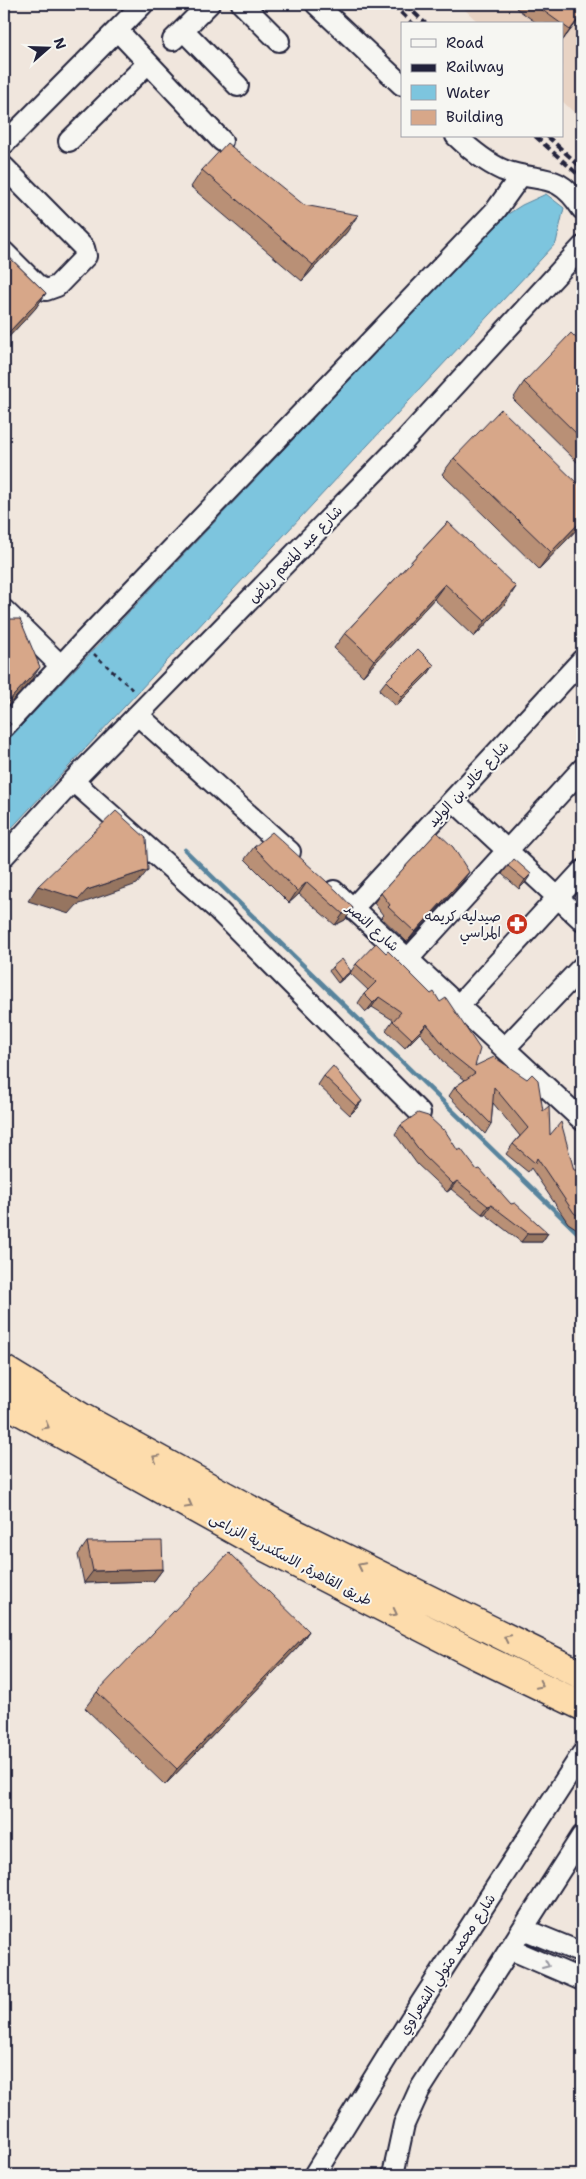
<svg xmlns="http://www.w3.org/2000/svg" width="586" height="2179" viewBox="0 0 586 2179" font-family="'Shantell Sans','Playpen Sans Arabic',sans-serif">
<style>
.built{fill:#e8d3c4}
.water{fill:#7dc5de;stroke:#59849d}
.lines{fill:none;stroke-linecap:round;stroke-linejoin:round}
.stream{stroke:#59849d;stroke-width:4.5}
.minor-casing{stroke:#22223b;stroke-width:24}
.highway-casing{stroke:#22223b;stroke-width:31}
.path{stroke:#22223b;stroke-width:2.5;stroke-dasharray:4 4;stroke-linecap:butt}
.minor{stroke:#f6f6f2;stroke-width:20}
.highway{stroke:#fddcac;stroke-width:28}
.rail{stroke:#22223b;stroke-width:4;stroke-dasharray:8 4;stroke-linecap:butt}
.wall{fill:#b99076;stroke:#22223b}
.shaded-wall{fill:#967560;stroke:#22223b}
.building{fill:#d7a789;stroke:#22223b}
.oneway{stroke:#907f74}
.oneway2{stroke:#9797a0}
.labels{text-anchor:middle;dominant-baseline:central;stroke-width:4;stroke-linejoin:round;paint-order:stroke}
.street-label{font-size:14px;fill:#22223b;stroke:#f6f6f2}
.poi-label{font-size:14px;fill:#22223b;stroke:#f6f6f2;text-anchor:end}
</style>
<rect width="100%" height="100%" fill="#f0e6dd"/>
<filter id="ink" filterUnits="userSpaceOnUse"><feTurbulence type="fractalNoise" baseFrequency=".02" numOctaves="2"/><feDisplacementMap in="SourceGraphic" scale="10" xChannelSelector="R" yChannelSelector="G"/><feConvolveMatrix kernelMatrix="1 2 1 2 8 2 1 2 1" color-interpolation-filters="sRGB"/></filter>
<g filter="url(#ink)">
<!-- built -->
<path class="built" d="M459 4H582V120L562 101V24H480Z"/>
<!-- water -->
<path class="water" d="M546 194 564 208 556 243 4 836V744L505 216 522 205Z"/>
<g class="lines">
<!-- stream -->
<path class="stream" d="M185 850 582 1237"/>
<!-- minor casing -->
<g class="minor-casing">
<path id="minor" d="M242 4 279 41
M316 4 402 85
M117 30 222 141
M183 30 238 86
M173 40 209 4
M456 136C471 150 485 162 503 170 539 184 557 169 582 209
M69 141 148 63
M4 144 143 4
M4 167 84 248 86 256 57 286 46 290 38 286 4 252
M4 610 60 665
M139 716 290 852
M4 727 82 643 496 210 521 175
M73 781 218 910 420 1113
M453 800 582 920
M4 856 73 781 394 452 582 247
M334 891 582 1120
M353 908 582 660
M408 959 582 769
M459 1005 582 871
M505 1048 582 967
M523 1929 582 1953
M510 1949 582 1980
M314 2175 410 2020 582 1754
M393 2175 404 2124 419 2091 582 1836"/>
</g>
<!-- highway casing -->
<g class="highway-casing">
<path id="highway" d="M4 1370 81 1417 282 1527 582 1675
M4 1402 263 1546 476 1655 582 1706"/>
</g>
<!-- path -->
<path class="path" d="M94 654 135 692"/>
<!-- minor -->
<use href="#minor" class="minor"/>
<!-- highway -->
<use href="#highway" class="highway"/>
<!-- rail -->
<path class="rail" d="M392 4 413 24
M405 4 426 24
M535 136 582 178
M547 136 582 168"/>
</g>
<!-- wall -->
<path class="wall" d="M518 4H582V18L581 17 562 41V24H538L516 8Z
M202 170 304 205 347 232 302 281 191 187Z
M4 252 46 293 35 309 4 342Z
M582 344V467L513 399 524 382Z
M454 458 582 524 539 569 442 474Z
M448 522 506 603 474 637 434 599 363 676 334 648 345 633Z
M434 665 428 674 396 706 379 690 386 681Z
M254 847 353 908 345 920 335 925 299 894 289 903 245 859Z
M508 866 531 874 525 883 519 889 502 874Z
M469 872 462 882 407 942 381 917 383 915 374 903 381 893Z
M356 964 475 1066 543 1111 550 1135 574 1170 582 1181V1232L568 1223 531 1168 528 1172 506 1154 513 1144 520 1136 493 1103 491 1124 485 1134 449 1096 455 1087 465 1080 445 1064 420 1033 405 1048 386 1030 393 1020 372 1007 366 1012 358 1003 364 994 368 990 350 973Z
M332 967 351 971 348 975 338 983 329 971Z
M324 1076 362 1101 356 1109 350 1115 318 1085Z
M401 1125 458 1151 511 1204 548 1233 542 1242H521L485 1214H482L451 1189 447 1192 417 1164 395 1134Z
M87 1542 163 1569 154 1581 84 1583 78 1555Z
M309 1631 298 1647 165 1785 85 1708 97 1692Z"/>
<!-- shaded-wall -->
<path class="shaded-wall" d="M582 14V15L562 41 570 30Z
M358 215 347 232 302 281 313 265Z
M46 293 35 309 4 342V339L9 332Z
M582 520V524L539 569 551 552Z
M445 584 434 599 363 676 374 660Z
M516 587 506 603 474 637 485 621Z
M434 665 428 674 396 706 402 697Z
M40 667 30 682 4 710 5 705Z
M148 870 137 884 77 905 69 914 28 901 38 886 87 890Z
M469 872 462 882 407 942 415 932Z
M531 874 525 883 519 889 525 880Z
M307 882 299 894 289 903 297 891Z
M353 908 345 920 335 925 343 914Z
M351 971 348 975 338 983 341 979Z
M379 997 372 1007 366 1012 373 1003Z
M427 1024 420 1033 405 1048 412 1039Z
M362 1101 356 1109 350 1115 356 1106Z
M457 1181 451 1189 447 1192 453 1184Z
M491 1205 485 1214H482L488 1206Z
M528 1233H548L542 1242H521Z
M163 1569 154 1581 84 1583 93 1571Z
M309 1631 298 1647 165 1785 177 1769Z"/>
<!-- building -->
<path class="building" d="M534 4H582V14L570 30Z
M227 143 304 205 358 215 313 265 202 170Z
M4 252 46 293 9 332 4 327Z
M571 333 582 344V439L524 382Z
M501 409 582 488V520L551 552 454 458Z
M448 522 516 587 485 621 445 584 374 660 345 633Z
M4 619H20L40 667 5 705 4 712Z
M418 649 434 665 402 697 386 681Z
M4 717 11 724 4 732Z
M116 811 146 838 148 870 87 890 79 899 38 886Z
M272 832 337 891 353 908 343 914 307 882 297 891 254 847Z
M437 832 453 847 469 872 415 932 388 907 390 905 381 893Z
M514 859 531 874 525 880 508 866Z
M376 943 386 953 388 951 431 994 434 992 440 1002 446 998 480 1049 475 1066 494 1057 527 1079 532 1074 538 1080 543 1111 549 1106 550 1135 561 1122 574 1170H579L582 1181V1218L574 1213 537 1158 535 1163 513 1144 528 1128 494 1087 491 1124 455 1087 475 1073 451 1054 427 1024 412 1039 393 1021 401 1012 379 997 373 1003 364 994 376 982 356 964Z
M342 959 351 971 341 979 332 967Z
M333 1066 362 1101 356 1106 324 1076Z
M418 1113 428 1116 443 1130 444 1129 458 1151 461 1149 477 1170 480 1169 511 1204 515 1203 548 1233H528L491 1205 488 1206 457 1181 453 1184 423 1155 401 1125Z
M162 1541 163 1569 93 1571 87 1542Z
M229 1553 309 1631 177 1769 97 1692Z"/>
<!-- one-way arrows -->
<defs><path id="oneway-chevron" d="M-2-3.5L2.5 0L-2 3.5" fill="none" stroke-width="1.6" stroke-linecap="round" stroke-linejoin="round" transform="scale(1.25)"/></defs>
<g class="oneway">
<use href="#oneway-chevron" transform="translate(46 1426) rotate(29)"/>
<use href="#oneway-chevron" transform="translate(156 1458) rotate(-151)"/>
<use href="#oneway-chevron" transform="translate(189 1505) rotate(29)"/>
<use href="#oneway-chevron" transform="translate(361 1566) rotate(-154)"/>
<use href="#oneway-chevron" transform="translate(394 1613) rotate(27)"/>
<use href="#oneway-chevron" transform="translate(507 1638) rotate(-154)"/>
<use href="#oneway-chevron" transform="translate(540 1685) rotate(26)"/>
</g>
<use class="oneway2" href="#oneway-chevron" transform="translate(546 1965) rotate(23)"/>
</g>
<!-- icons -->
<defs>
<g id="pharmacy-disc" transform="scale(1.125)"><circle r="9.5" fill="#c8321e" stroke="#f6f6f2"/><path d="M-2-6h4v4h4v4h-4v4h-4v-4h-4v-4h4Z" fill="#fff"/></g>
</defs>
<g fill-rule="evenodd">
<use href="#pharmacy-disc" x="517" y="924"/>
</g>
<g class="labels">
<!-- street labels -->
<g class="street-label">
<text transform="translate(295 554) rotate(-46)">شارع عبد المنعم رياض</text>
<text transform="translate(468 784) rotate(-47)">شارع خالد بن الوليد</text>
<text transform="translate(373 927) rotate(42)">شارع النصر</text>
<text transform="translate(291 1559) rotate(28)">طريق القاهرة, الاسكندرية الزراعى</text>
<text transform="translate(447 1964) rotate(-57)">شارع محمد متولي الشعراوي</text>
</g>
<!-- poi labels -->
<g class="poi-label">
<text x="501" y="916">صيدليه كريمه<tspan x="501" dy="16">المراسي</tspan></text>
</g>
</g>
<!-- margin -->
<rect width="586" height="2179" fill="none" stroke="#f6f6f2" stroke-width="20"/>
<rect x="10" y="10" width="566" height="2159" fill="none" stroke="#22223b" stroke-width="2" filter="url(#ink)"/>
<!-- legend -->
<rect x="401" y="22" width="162" height="115" fill="#f6f6f2" stroke="#a1a1a9"/>
<rect x="411" y="39" width="25" height="8" fill="#f6f6f2" stroke="#a1a1a9"/>
<text x="446" y="48" font-size="15" fill="#22223b">Road</text>
<rect x="411" y="64" width="25" height="8" fill="#22223b" stroke="#a1a1a9"/>
<text x="446" y="72" font-size="15" fill="#22223b">Railway</text>
<rect x="411" y="85" width="25" height="15" fill="#7dc5de" stroke="#a1a1a9"/>
<text x="446" y="98" font-size="15" fill="#22223b">Water</text>
<rect x="411" y="110" width="25" height="15" fill="#d7a789" stroke="#a1a1a9"/>
<text x="446" y="122" font-size="15" fill="#22223b">Building</text>
<!-- north arrow -->
<g transform="translate(48 48) rotate(70)" stroke="#f6f6f2" stroke-width="4" paint-order="stroke">
<path d="M0-4L9 19L0 12L-9 19Z" fill="#22223b"/>
<text y="-8" font-size="14" font-weight="bold" text-anchor="middle" fill="#22223b">N</text>
</g>
</svg>
